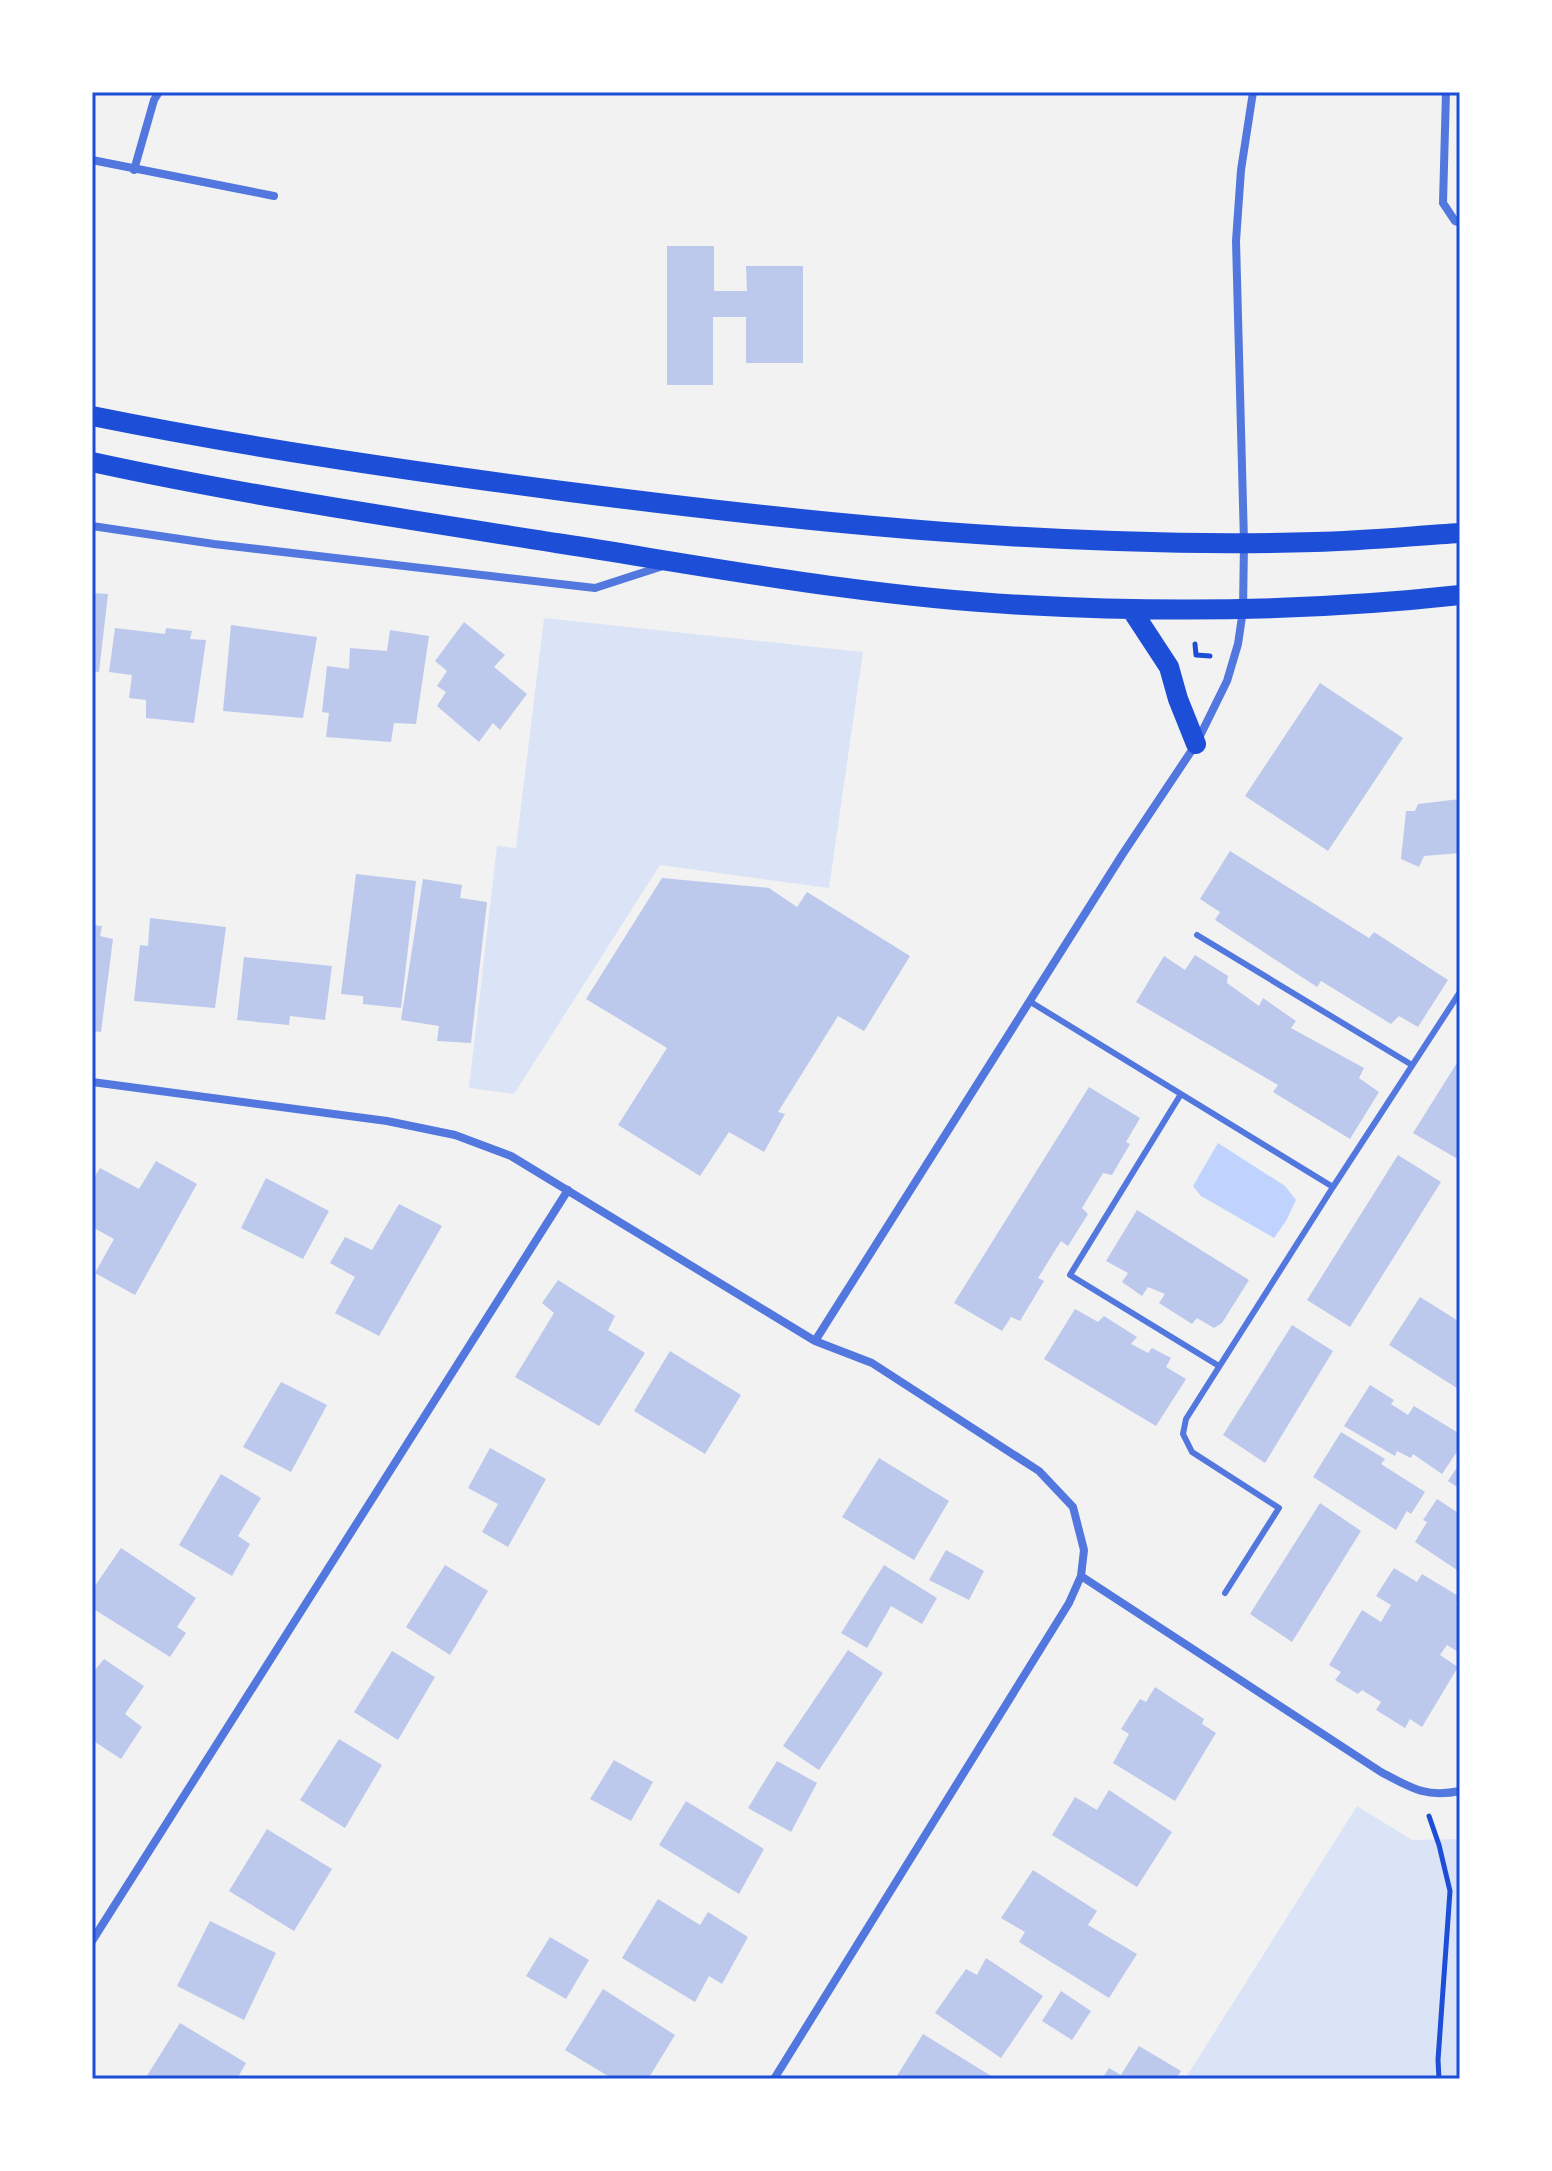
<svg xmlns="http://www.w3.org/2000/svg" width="1552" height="2171" viewBox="0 0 1552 2171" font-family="'Sofia Sans Condensed',sans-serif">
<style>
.green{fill:#dbe4f7}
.water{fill:#bfd3fe}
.building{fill:#bdc9ec}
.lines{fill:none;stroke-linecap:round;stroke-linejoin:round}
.path{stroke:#1d4ed8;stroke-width:5}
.service{stroke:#5277de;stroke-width:6}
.minor{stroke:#5277de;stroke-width:8}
.primary{stroke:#1d4ed8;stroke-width:20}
.neatline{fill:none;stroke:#1d4ed8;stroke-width:3}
</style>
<rect width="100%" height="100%" fill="#f2f2f2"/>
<!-- green -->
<path class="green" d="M544 618 863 652 829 888 660 865 514 1094 469 1088 497 846 516 848Z
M1357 1806 1412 1840 1460 1839V2079H1185Z"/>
<!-- water -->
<path class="water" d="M1218 1143 1285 1186 1296 1200 1286 1221 1274 1238 1201 1196 1193 1186Z"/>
<!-- building -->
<path class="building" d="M667 246H714V291H747L746 266H803V363H746V317H713V385H667Z
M92 593 108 594 99 672 92 671Z
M464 622 505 655 494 667 527 694 500 730 493 723 479 742 437 706 446 692 437 686 447 671 435 661Z
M231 625 317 637 303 718 223 711Z
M115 628 165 634 166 628 192 631 190 639 206 640 194 723 146 718V700L129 698 132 675 109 672Z
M390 630 429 636 416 724 394 723 391 742 326 737 329 713 322 712 327 666 349 669 350 648 387 651Z
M1320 683 1403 738 1328 851 1245 796Z
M1460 799V853L1424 856 1419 867 1401 859 1406 811H1415L1418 804Z
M1230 851 1369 938 1374 932 1448 980 1418 1027 1399 1016 1391 1024 1321 981 1317 987 1215 920 1220 912 1200 899Z
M356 874 416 881 401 1008 363 1004V996L341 994Z
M662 878 769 888 797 907 807 892 910 956 864 1031 838 1016 778 1112 785 1114 764 1152 729 1132 700 1176 618 1125 667 1048 586 999Z
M423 879 462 885 460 898 487 902 471 1043 437 1041 439 1026 401 1020Z
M150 918 226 927 215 1008 134 1001 140 945 148 946Z
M92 925 102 926 100 936 113 939 101 1032 92 1031Z
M1195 955 1228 976 1227 983 1259 1006 1263 998 1296 1021 1291 1028 1364 1068 1359 1078 1379 1092 1350 1139 1273 1092 1278 1085 1136 1002 1164 956 1185 970Z
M244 957 332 966 325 1020 290 1016 289 1025 237 1020Z
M1460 1058V1152L1456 1158 1413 1133Z
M1089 1087 1140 1118 1126 1142 1130 1144 1112 1175 1103 1173 1082 1208 1088 1214 1068 1246 1061 1241 1038 1278 1044 1281 1020 1321 1011 1317 1002 1331 954 1303Z
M1398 1155 1441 1182 1350 1327 1307 1300Z
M156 1161 197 1184 135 1295 95 1273 114 1239 92 1227V1181L100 1168 139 1189Z
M266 1178 329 1211 303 1259 241 1228Z
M399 1204 442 1226 379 1336 335 1313 355 1277 330 1263 345 1237 372 1250Z
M1137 1210 1249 1280 1222 1323 1214 1328 1197 1318 1192 1324 1159 1303 1165 1294 1148 1287 1142 1296 1122 1282 1128 1273 1106 1261Z
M558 1280 615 1316 608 1330 645 1353 599 1426 515 1377 554 1313 542 1303Z
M1420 1297 1460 1322V1390L1389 1345Z
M1075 1309 1098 1322 1104 1316 1137 1337 1131 1344 1148 1353 1152 1348 1171 1358 1166 1367 1186 1379 1156 1426 1044 1359Z
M1292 1325 1333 1351 1265 1463 1223 1435Z
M670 1351 741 1395 705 1454 634 1411Z
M281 1382 327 1405 291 1472 243 1447Z
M1370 1385 1394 1400 1391 1404 1408 1415 1414 1406 1460 1434V1447L1442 1474 1413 1454 1411 1458 1397 1451 1395 1456 1344 1426Z
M1341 1432 1385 1459 1381 1464 1425 1492 1411 1514 1407 1511 1396 1530 1313 1477Z
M490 1448 546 1479 508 1547 482 1532 498 1504 468 1488Z
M879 1458 949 1501 914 1560 842 1517Z
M1460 1463V1489L1448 1481Z
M221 1474 261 1498 238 1536 250 1544 232 1576 179 1545Z
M1437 1499 1460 1514V1572L1415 1542 1427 1522 1423 1520Z
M1320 1503 1361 1531 1292 1642 1250 1614Z
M121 1548 196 1598 177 1627 186 1633 170 1657 92 1608V1590Z
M946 1550 984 1571 969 1600 929 1580Z
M445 1565 488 1591 450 1655 406 1627Z
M884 1565 937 1598 922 1624 891 1606 867 1648 841 1633Z
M1394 1568 1417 1582 1422 1574 1460 1597 1456 1605 1460 1607V1653L1447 1645 1440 1655 1458 1667 1422 1727 1410 1719 1405 1728 1376 1710 1381 1702 1362 1690 1358 1694 1335 1680 1341 1672 1329 1665 1362 1610 1381 1622 1391 1605 1376 1596Z
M848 1650 883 1673 819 1770 783 1746Z
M392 1651 435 1677 398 1740 354 1712Z
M104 1659 144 1686 125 1714 142 1727 121 1759 92 1740V1669L95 1670Z
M1155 1687 1204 1719 1202 1724 1216 1733 1175 1801 1113 1763 1129 1734 1121 1729 1140 1699 1146 1702Z
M339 1739 382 1765 345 1828 300 1800Z
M614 1760 653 1782 631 1821 590 1799Z
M777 1761 817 1783 791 1832 748 1808Z
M1109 1790 1172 1832 1137 1887 1052 1835 1075 1797 1097 1810Z
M686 1801 764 1849 739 1894 659 1845Z
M267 1829 332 1869 294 1931 229 1891Z
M1033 1870 1097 1911 1088 1925 1137 1954 1109 1998 1019 1942 1025 1932 1001 1918Z
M658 1899 700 1925 708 1912 748 1937 722 1984 709 1976 695 2002 622 1958Z
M210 1921 276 1953 244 2020 177 1986Z
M550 1937 589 1960 566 1999 526 1976Z
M986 1958 1043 1996 1001 2058 935 2013 966 1969 977 1975Z
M603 1989 675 2035 648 2079H613L565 2050Z
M1061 1991 1091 2011 1072 2040 1042 2021Z
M180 2023 246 2063 237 2079H145Z
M923 2034 996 2079H895Z
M1139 2046 1181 2071 1176 2079H1102L1109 2068 1121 2075Z"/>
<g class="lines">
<!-- path -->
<path class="path" d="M1195 644 1196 655 1210 656
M1429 1816 1439 1845 1450 1891 1438 2060 1439 2079"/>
<!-- service -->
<path class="service" d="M1197 935 1412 1065
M1029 1001 1333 1187 1460 992
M1181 1094 1070 1275 1219 1366
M1225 1593 1279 1508 1192 1452 1183 1434 1186 1419 1333 1187"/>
<!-- minor -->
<path class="minor" d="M1446 92 1443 203 1455 221 1460 223
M92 160 274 196
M134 170 154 100 159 92
M92 526 214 544 595 588 663 566
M92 1082 387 1121 455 1135 511 1156 815 1341 872 1363 1039 1471 1073 1507 1084 1550 1081 1576 1069 1603 774 2079
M815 1341 1122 855 1196 744 1227 681 1238 644 1243 610 1244 542 1236 241 1241 170 1253 92
M1081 1576 1381 1772C1411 1788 1426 1798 1460 1791
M92 1941 568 1190"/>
<!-- primary -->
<path class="primary" d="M92 416C250 448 410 471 570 492 817 524 1066 549 1315 542 1363 541 1412 536 1460 533
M92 462C248 496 406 519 563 544 716 568 869 597 1024 605 1170 613 1315 611 1460 595
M1131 609 1169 667 1178 699 1196 744"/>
</g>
<!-- border -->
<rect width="1552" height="2171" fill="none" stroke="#ffffff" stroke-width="188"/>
<rect x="94" y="94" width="1364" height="1983" class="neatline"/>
</svg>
